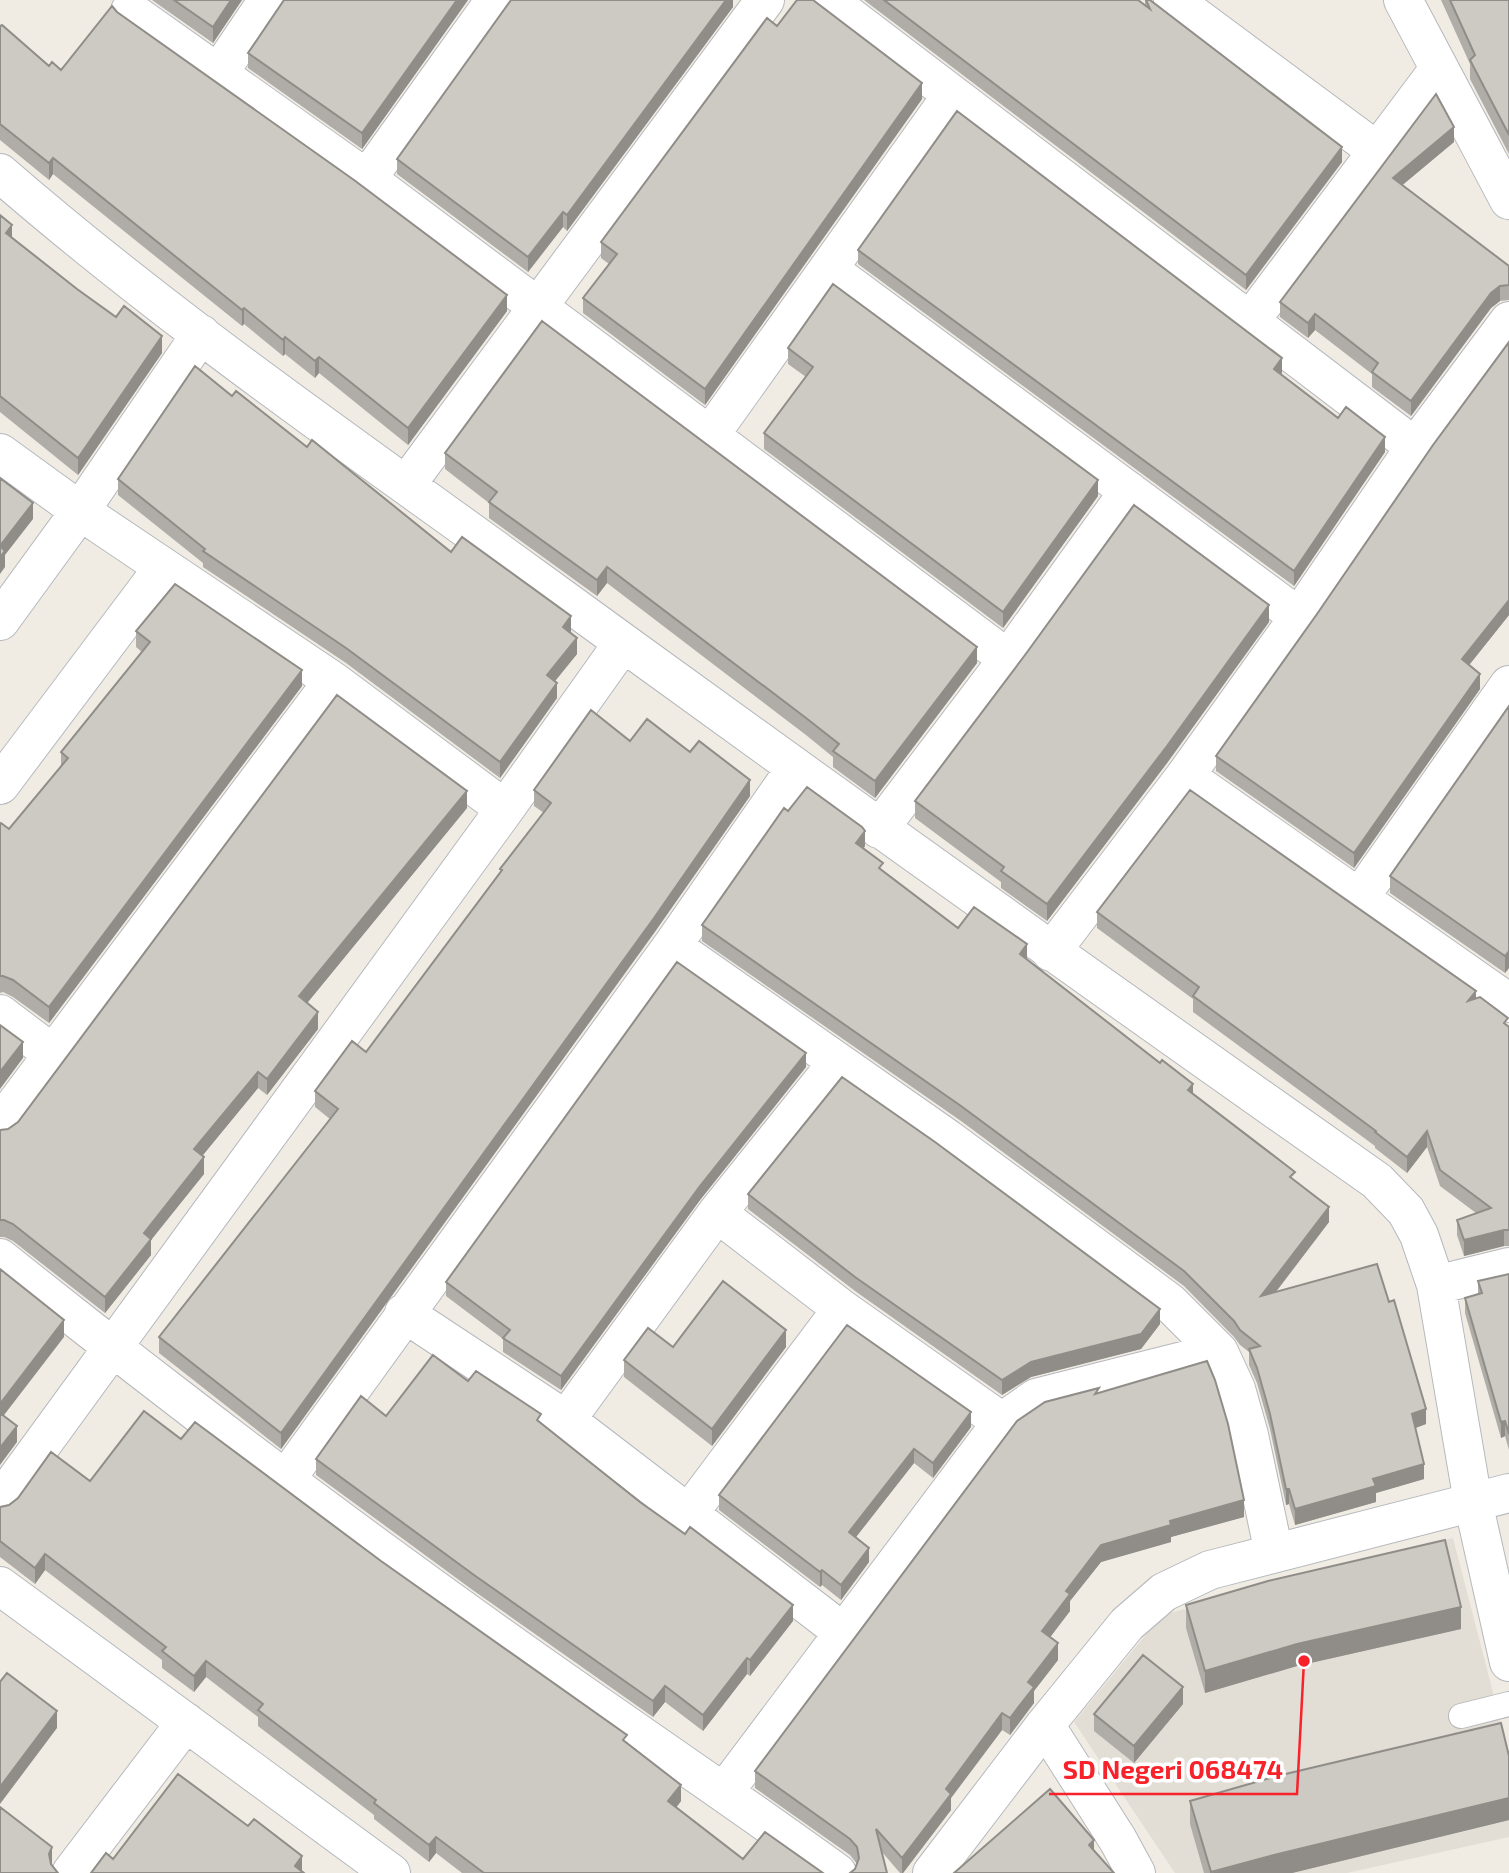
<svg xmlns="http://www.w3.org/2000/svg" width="1509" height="1873" viewBox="0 0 1509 1873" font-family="'Exo 2',sans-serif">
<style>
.education{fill:#e2ddd5}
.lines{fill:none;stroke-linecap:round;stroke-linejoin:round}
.service-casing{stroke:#b5b8bc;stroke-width:26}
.minor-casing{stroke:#b5b8bc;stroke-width:40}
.tertiary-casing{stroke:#b5b8bc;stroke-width:40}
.service{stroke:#fff;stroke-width:24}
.minor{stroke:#fff;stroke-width:38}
.tertiary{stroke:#fff;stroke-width:38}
.wall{fill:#b0ada8}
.shaded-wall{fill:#908d88}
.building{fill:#cdc9c3;stroke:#908d88;stroke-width:2}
.leader{fill:none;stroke:#f7222a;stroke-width:2.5}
.callout-dot{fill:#f7222a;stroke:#fff;stroke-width:2.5}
.callout-label{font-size:26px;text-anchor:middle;font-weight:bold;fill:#f7222a;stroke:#fff;stroke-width:7;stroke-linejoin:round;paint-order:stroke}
</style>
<rect width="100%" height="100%" fill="#f0ece4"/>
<!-- education -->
<path class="education" d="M1453 1538 1509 1754V1837L1347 1873H1175L1074 1722 1162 1615Z"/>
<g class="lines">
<!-- service casing -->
<g class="service-casing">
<path id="service" d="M1461 1716 1509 1704"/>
</g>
<!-- minor casing -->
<g class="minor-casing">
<path id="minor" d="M828 0 1415 447
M1173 0 1377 151
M1403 0 1509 200
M130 11 367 179 1008 659
M218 74 268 0
M0 173C168 319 353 446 533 577 813 781 1094 982 1377 1181L1406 1211 1419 1235 1436 1285 1473 1502 1509 1662
M367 179 495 0
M828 269 1299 617
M1250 321 1439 69
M710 435 952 95
M0 453 80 511 333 681 505 809
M406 485 765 0
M0 621 80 511 201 334
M1185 776 1509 1003
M0 785 163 568
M879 829 1008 659 1129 491
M1360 897 1509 685
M672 946 948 1139 1169 1302 1219 1352 1236 1389 1249 1435 1274 1553
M1051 952 1185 776 1299 617 1415 447 1509 321
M0 1014 53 1054
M0 1125 333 681
M717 1213 842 1309 1002 1422
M0 1258C172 1396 348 1529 529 1657 631 1729 735 1799 837 1873
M1436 1285 1509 1267
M404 1313 566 1420 844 1633
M566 1420 717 1213 838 1062
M286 1479 672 946 795 769
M0 1502 505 809 623 643
M689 1513 842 1309
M0 1586 391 1873
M1045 1725 1118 1840 1136 1873
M724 1792 1002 1422 1036 1398 1219 1352
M71 1873 186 1722"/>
</g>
<!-- tertiary casing -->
<g class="tertiary-casing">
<path id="tertiary" d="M932 1873 1045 1725 1127 1624 1164 1592 1210 1570 1509 1493"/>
</g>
<!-- service -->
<use href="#service" class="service"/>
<!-- minor -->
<use href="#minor" class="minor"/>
<!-- tertiary -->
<use href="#tertiary" class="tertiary"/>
</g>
<!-- wall -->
<path class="wall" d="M152 0H242L213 43Z
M468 0 362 149 248 68V53Z
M733 0V7L567 231 563 227 528 272 397 174V159Z
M864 0H1138L1145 5V0H1150L1342 162 1246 290Z
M1441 0H1509V154L1470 79V64Z
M117 12 507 311 408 445 319 373 315 378 285 354 283 356 244 324 242 326 53 174 49 180 0 140V26L49 66 61 70Z
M777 26 922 99 705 405 583 313V298L609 264 601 258V242Z
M1436 94 1454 142 1402 185 1509 266V300L1500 301 1491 308 1411 416 1372 387V374L1315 330 1308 338 1280 317V302Z
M0 215 12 238 77 289 162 353 78 475 0 412Z
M858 250 1282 373 1281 374 1385 452 1294 586 858 264Z
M1509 342V615L1469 665 1480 689 1354 868 1216 771V756Z
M788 348 1098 496 1003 628 764 449V433L806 377 788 364Z
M232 396 307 447 451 552 571 632H570L577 654 555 681 557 698 500 778 346 663 203 567V563L118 495V479Z
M445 453 977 663 875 798 833 767V757L806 735 607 583 597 596 489 518V503L445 469Z
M1269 622 1167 763 1047 921 1001 888V882L915 818V801Z
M136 631 302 686 49 1023 13 997 3 992 0 993V824L9 829 61 766V752L142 652 136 647Z
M1509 706V968L1505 973 1390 893V876Z
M630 741 750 796 654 933 281 1449 159 1353V1337L330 1119 315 1107V1091L366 1052 500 873V869L544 813 534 806V790Z
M467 808 307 1003 318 1029 267 1095 258 1088 202 1156 204 1174 151 1240V1255L105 1313 13 1241 4 1237H0V1130L8 1129Z
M788 811 865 846 864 848 883 871 958 928 1027 959 1193 1094 1295 1181 1329 1222 1276 1292 1426 1424 1416 1428 1424 1479 1376 1493V1502L1295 1525 1289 1504 1286 1505 1270 1429 1257 1383 1249 1365V1352L1240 1345 1234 1337 1184 1286 961 1121 702 941V925Z
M1097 912 1476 999 1509 1027V1246H1504L1464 1256 1457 1235V1220L1476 1213 1440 1186 1427 1147 1407 1173 1375 1148V1146L1193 1012V999L1097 928Z
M806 1067 700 1200 561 1390 503 1352V1339L446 1296V1282Z
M748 1194 1160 1324 1141 1349 1031 1377 1002 1395 855 1291 748 1209Z
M1509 1274V1450L1505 1436 1501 1438 1465 1313V1298L1478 1294V1281Z
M673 1347H786L712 1446 624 1377V1360Z
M468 1381 541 1423 793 1621 750 1676 747 1674 703 1731 665 1702 653 1717 474 1591 316 1475V1459L386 1416Z
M1099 1393 1244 1517 1171 1537V1542L1101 1562 1070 1601V1611L1050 1637 1058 1660 1034 1691V1703L1010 1735 1002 1730 951 1798V1810L903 1873H900L882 1852 855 1869 857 1864 850 1855 755 1788V1771Z
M971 1427 933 1478 914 1463 856 1537 869 1562 841 1600 822 1585 820 1587 719 1510V1495Z
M181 1439 381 1561 627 1743 681 1801 676 1808 743 1859 823 1873H462L436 1853 429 1862 374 1819V1815L258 1726V1717L206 1677 194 1692 162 1668V1660L45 1570 35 1584 0 1557V1507L9 1505 90 1481Z
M1186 1605 1461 1629 1297 1666 1205 1693 1186 1628Z
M1183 1704 1134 1763 1094 1731V1714Z
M1190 1801 1509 1820 1292 1873H1204L1190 1824Z"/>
<!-- shaded-wall -->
<path class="shaded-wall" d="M231 0H242L213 43V27Z
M457 0H468L362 149V133Z
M726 0H733V7L567 231V215Z
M922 83V99L705 405V389Z
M1454 127V142L1393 193V178Z
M1342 147V162L1246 290V275Z
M53 158V174L49 180V163Z
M563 212V227L528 272V257Z
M12 225V241L6 233Z
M1500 286V301L1491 308 1411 416V401L1491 293Z
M507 295V311L408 445V428Z
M244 308V324L242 326V310Z
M1315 314V330L1308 338V323Z
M162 336V353L78 475V458Z
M285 337V354L283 356V340Z
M319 357V373L315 378V361Z
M1282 358V373L1274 384V369Z
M1385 437V452L1294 586V571Z
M1098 480V496L1003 628V612Z
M33 503V519L5 555V567L0 574V546Z
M607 567V583L597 596V580Z
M1509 600V615L1462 674V659Z
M1269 605V622L1167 763 1047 921V904Z
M571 616V632L563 642V627Z
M577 638V654L547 691V675Z
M977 647V663L875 798V781Z
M302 670V686L49 1023V1007Z
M1480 674V689L1354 868V853Z
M557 683V698L500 778V762Z
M750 780V796L654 933 281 1449V1433Z
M467 791V808L299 1013V996Z
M865 831V846L856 858V843Z
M1027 944V960L1020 954Z
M1509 951V968L1505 973V956Z
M1476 991V1007L1468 1001Z
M318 1012V1029L267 1095V1079Z
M23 1042V1058L0 1089V1072Z
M806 1053V1067L700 1200 561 1390V1376L700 1186Z
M258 1072V1088L194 1166V1149Z
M1193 1084V1099L1188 1090Z
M1427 1131V1147L1407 1173V1157Z
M204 1157V1174L151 1240V1255L105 1313V1297L144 1233Z
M1329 1207V1222L1261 1311V1296Z
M1504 1230V1246L1464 1256V1240Z
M1160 1309V1324L1141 1349 1031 1377 1002 1395V1380L1031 1362Z
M64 1320V1337L1 1419 0 1425V1404Z
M786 1330V1347L712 1446V1429Z
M1426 1409V1424L1412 1429V1414Z
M971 1412V1427L933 1478V1463Z
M1505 1421V1436L1501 1438V1422Z
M17 1426V1442L0 1465V1448Z
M914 1449V1463L849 1546V1532Z
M1424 1464V1479L1376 1493V1502L1295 1525V1509L1373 1479Z
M1286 1489H1289V1504L1286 1505Z
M1244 1500V1517L1171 1537V1542L1101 1562 1070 1601V1611L1042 1648V1631L1066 1591 1101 1545 1170 1521Z
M869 1548V1562L841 1600V1585Z
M45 1554V1570L35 1584V1568Z
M822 1570V1585L820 1587V1572Z
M793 1605V1621L750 1676V1660Z
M1461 1607V1629L1297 1666 1205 1693V1671L1297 1644Z
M1058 1643V1660L1034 1691V1703L1010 1735V1718L1028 1682Z
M747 1658V1674L703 1731V1715Z
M206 1661V1677L194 1692V1676Z
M665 1686V1702L653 1717V1701Z
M1183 1687V1704L1134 1763V1746Z
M57 1711V1728L0 1804V1787Z
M1002 1713V1730L951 1798V1810L903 1873H902V1858L946 1789Z
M681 1785V1801L668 1818V1801Z
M1509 1798V1820L1292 1873H1211L1274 1855Z
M436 1837V1853L429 1862V1845Z
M1094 1840V1856L1089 1845Z
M52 1847V1863L49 1871V1854Z
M302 1856V1873L295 1866Z"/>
<!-- building -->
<path class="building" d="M174 0H231L213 27Z
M284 0H457L362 133 248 53Z
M511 0H726L567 215 563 212 528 257 397 159Z
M797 0H813L922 83 705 389 583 298 617 254 601 242 767 18 777 26Z
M884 0H1138L1150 9 1146 0H1150L1342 147 1246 275Z
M1450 0H1509V135L1470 60 1475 55Z
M112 6 117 12 354 180 507 295 408 428 319 357 315 361 285 337 283 340 244 308 242 310 53 158 49 163 0 124V26L2 25 49 66 52 62 61 70Z
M1436 94 1454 127 1393 178 1509 266V285L1500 286 1491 293 1411 401 1372 372 1378 363 1315 314 1308 323 1280 302Z
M957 111 1282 358 1274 369 1338 418 1346 407 1385 437 1294 571 858 250Z
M0 215 12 225 6 233 77 289 116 317 124 306 162 336 78 458 0 396Z
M833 284 1098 480 1003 612 764 433 813 367 788 348Z
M542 321 977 647 875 781 833 751 839 744 806 718 607 567 597 580 489 502 497 492 445 453Z
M1509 342V600L1462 659 1480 674 1354 853 1216 756 1317 614 1433 445Z
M195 366 232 396 236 391 307 447 312 440 451 552 462 537 571 616 563 627 577 638 547 675 557 683 500 762 346 648 203 551 205 549 118 479Z
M0 478 33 503 0 546Z
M1134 505 1269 605 1167 746 1047 904 1001 871 1004 867 915 801 1025 655Z
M0 546 5 551 0 557Z
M175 584 302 670 49 1007 13 980 3 976H0V824L1 823 9 829 68 758 61 752 150 642 136 631Z
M337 695 467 791 299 996 318 1012 267 1079 258 1072 194 1149 204 1157 144 1233 151 1239 105 1297 13 1224 4 1220H0V1130L8 1129 18 1122Z
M1509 706V951L1505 956 1390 876Z
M591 710 630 741 647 719 690 752 699 741 750 780 654 918 281 1433 159 1337 338 1109 315 1091 352 1041 366 1052 502 870 500 869 551 803 534 790Z
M807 787 862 827 865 831 856 843 883 863 879 868 958 928 974 907 1027 944 1020 954 1160 1063 1162 1060 1193 1084 1188 1090 1295 1172 1290 1177 1329 1207 1261 1296 1377 1264 1389 1302 1394 1300 1426 1409 1412 1414 1424 1464 1373 1479 1376 1486 1295 1509 1289 1489H1286L1270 1414 1257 1368 1249 1349 1260 1346 1240 1330 1234 1321 1184 1271 961 1106 702 925 784 808 788 811Z
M1190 790 1476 991 1468 1001 1480 997 1508 1018 1504 1023 1509 1027V1230H1504L1464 1240 1457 1220 1491 1208 1440 1170 1427 1131 1407 1157 1375 1132 1376 1131 1193 996 1199 987 1097 912Z
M677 962 806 1053 700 1186 561 1376 503 1338 510 1330 446 1282Z
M0 1025 23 1042 0 1072Z
M842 1077 935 1142 1160 1309 1141 1334 1031 1362 1002 1380 855 1277 748 1194Z
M0 1269 64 1320 0 1404Z
M1509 1274V1434L1505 1421 1501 1422 1465 1298 1482 1293 1478 1281Z
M723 1281 786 1330 712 1429 624 1360 648 1328 673 1347Z
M847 1325 971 1412 933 1463 914 1449 849 1532 869 1548 841 1585 822 1570 820 1572 719 1495Z
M433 1355 468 1381 476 1371 541 1414 537 1420 640 1502 685 1534 690 1527 793 1605 750 1660 747 1658 703 1715 665 1686 653 1701 474 1575 316 1459 361 1396 386 1416Z
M1207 1361 1215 1380 1228 1424 1244 1500 1170 1521 1171 1525 1101 1545 1066 1591 1070 1594 1042 1631 1058 1643 1028 1682 1034 1687 1010 1718 1002 1713 946 1789 951 1794 902 1858 876 1829 887 1873H850L855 1869 859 1858 857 1847 850 1839 755 1771 1017 1421 1045 1402 1099 1388 1095 1394Z
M144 1411 181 1439 195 1422 381 1561 627 1735 623 1740 681 1785 668 1801 743 1859 765 1832 823 1873H484L436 1837 429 1845 374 1803 376 1800 258 1710 263 1704 206 1661 194 1676 162 1651 166 1647 45 1554 35 1568 0 1541V1507L9 1505 18 1498 51 1452 90 1481Z
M0 1413 17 1426 0 1448Z
M1445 1540 1461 1607 1297 1644 1205 1671 1186 1605 1268 1581Z
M1143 1655 1183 1687 1134 1746 1094 1714Z
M7 1673 57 1711 0 1787V1682Z
M1501 1723 1509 1756V1798L1274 1855 1211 1872 1190 1801 1277 1776Z
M178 1774 248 1826 254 1819 302 1856 295 1866 304 1873H91L106 1853 113 1859Z
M1050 1789 1094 1840 1089 1845 1114 1873H954Z
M0 1807 52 1847 49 1854 51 1864 58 1873H0Z"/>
<!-- callouts -->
<path class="leader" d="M1304 1661L1297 1794H1049"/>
<circle class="callout-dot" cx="1304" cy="1661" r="7"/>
<g class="callout-label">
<text x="1173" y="1779">SD Negeri 068474</text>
</g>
</svg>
